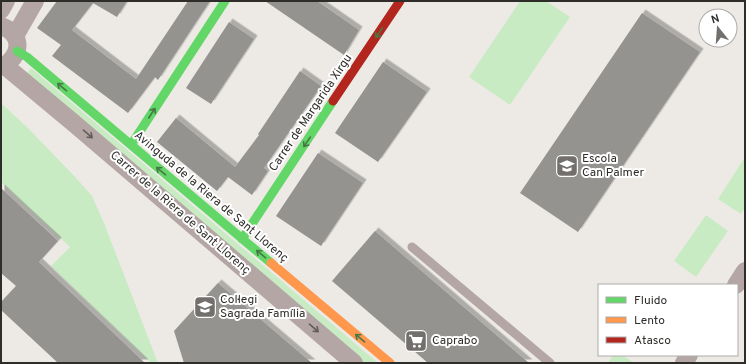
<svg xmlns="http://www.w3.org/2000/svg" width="746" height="364" viewBox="0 0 746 364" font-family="Overpass,sans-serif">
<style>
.green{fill:#c9ebc3}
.building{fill:#949390;filter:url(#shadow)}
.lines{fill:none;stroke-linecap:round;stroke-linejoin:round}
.lane{stroke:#b4a6a5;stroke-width:9}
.street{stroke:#b4a6a5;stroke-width:18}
.fast{stroke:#63d668;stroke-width:9}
.slow{stroke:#ff974d;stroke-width:9}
.jam{stroke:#b3261e;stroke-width:9}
.oneway{stroke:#467946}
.oneway2{stroke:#645d5b}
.labels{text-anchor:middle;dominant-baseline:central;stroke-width:4;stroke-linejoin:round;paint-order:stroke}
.street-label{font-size:12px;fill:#2f2d2a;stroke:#fff}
.poi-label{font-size:12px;fill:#2f2d2a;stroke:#fff;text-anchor:start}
</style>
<defs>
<filter id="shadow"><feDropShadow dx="3.5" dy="-3.5" stdDeviation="0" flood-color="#0004"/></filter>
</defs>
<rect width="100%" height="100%" fill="#edeae6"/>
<!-- green -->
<path class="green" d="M520 1H546L570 17 510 105 469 77Z
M31 68 378 363H363L25 76Z
M1 103 29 129 77 179 92 196 104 223 158 363H151L51 266 70 247 1 182Z
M745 157V208L741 214 718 199Z
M706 215 728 231 696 277 674 261Z
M613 355H622L634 363H608Z"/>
<!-- building -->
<path class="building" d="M57 1H127L117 17 93 3 72 30 136 79 188 1H210L158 80 155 77 128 113 52 56 61 45 37 28Z
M265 1H317L359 30 344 55Z
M642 13 700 52 578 232 520 193Z
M229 22 254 39 211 104 186 88Z
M383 62 427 92 378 162 335 133Z
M300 71 321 86 264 168 268 171 252 195 228 177 217 191 157 142 176 118 235 167 259 135 258 134Z
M318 153 363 183 321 246 276 216Z
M1 188 58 241 39 262 145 363H58L1 310V302L16 286 1 273Z
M375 231 529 363H428L332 281Z
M218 283 312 363H184L174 331Z"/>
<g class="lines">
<!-- lane -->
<path class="lane" d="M412 247 550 363"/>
<!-- street -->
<path class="street" d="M1 10 6 1
M1 26C19 32 23 49 9 62
M15 36 35 1
M4 65 76 125 354 363
M736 285 745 271
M684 363 689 355"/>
<!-- fast -->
<path class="fast" d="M17 51 27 57 271 263
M131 145 225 1
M242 239 333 101"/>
<!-- slow -->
<path class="slow" d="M271 263 390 363"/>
<!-- jam -->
<path class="jam" d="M333 101 400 1"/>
</g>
<!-- one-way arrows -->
<defs><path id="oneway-shaft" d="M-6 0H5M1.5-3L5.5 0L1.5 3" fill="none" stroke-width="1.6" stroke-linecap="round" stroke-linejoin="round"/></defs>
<g class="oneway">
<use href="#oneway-shaft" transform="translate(379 33) rotate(124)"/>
<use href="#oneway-shaft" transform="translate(62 87) rotate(-140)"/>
<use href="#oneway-shaft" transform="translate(152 113) rotate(-57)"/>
<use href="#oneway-shaft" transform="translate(307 142) rotate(124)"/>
<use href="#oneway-shaft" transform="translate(161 171) rotate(-140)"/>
<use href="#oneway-shaft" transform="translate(261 254) rotate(-140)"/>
<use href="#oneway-shaft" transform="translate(360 338) rotate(-140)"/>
</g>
<g class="oneway2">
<use href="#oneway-shaft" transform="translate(88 134) rotate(41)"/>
<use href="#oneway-shaft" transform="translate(314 328) rotate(41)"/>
</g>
<!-- icons -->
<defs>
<g id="school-square" transform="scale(1.15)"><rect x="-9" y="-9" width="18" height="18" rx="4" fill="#726f6c" stroke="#fff"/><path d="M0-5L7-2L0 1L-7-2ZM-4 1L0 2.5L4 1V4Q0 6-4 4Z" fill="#fff"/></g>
<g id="supermarket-square" transform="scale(1.15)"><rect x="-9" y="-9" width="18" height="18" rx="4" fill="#726f6c" stroke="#fff"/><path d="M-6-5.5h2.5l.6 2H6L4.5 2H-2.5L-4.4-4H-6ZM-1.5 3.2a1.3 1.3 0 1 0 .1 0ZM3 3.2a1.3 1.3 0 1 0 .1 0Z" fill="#fff"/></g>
</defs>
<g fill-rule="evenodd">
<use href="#school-square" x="567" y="166"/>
<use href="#school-square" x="205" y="307"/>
<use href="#supermarket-square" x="416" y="341"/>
</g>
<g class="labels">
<!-- street labels -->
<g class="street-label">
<text transform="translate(311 113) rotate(-56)">Carrer de Margarida Xirgu</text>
<text transform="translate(211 197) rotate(40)">Avinguda de la Riera de Sant Llorenç</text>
<text transform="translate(180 213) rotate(41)">Carrer de la Riera de Sant Llorenç</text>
</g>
<!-- poi labels -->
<g class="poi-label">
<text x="582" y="159">Escola<tspan x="582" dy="14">Can Palmer</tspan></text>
<text x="220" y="300">Col·legi<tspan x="220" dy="14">Sagrada Família</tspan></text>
<text x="432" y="341">Caprabo</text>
</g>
</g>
<!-- border -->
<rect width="746" height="364" fill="none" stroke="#2f2d2a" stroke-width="4"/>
<!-- legend -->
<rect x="598" y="284" width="140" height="72" fill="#ffffff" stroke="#acabaa"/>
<rect x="606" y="297" width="20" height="6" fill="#63d668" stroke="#acabaa"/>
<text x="634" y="304" font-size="12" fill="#2f2d2a">Fluido</text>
<rect x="606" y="317" width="20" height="6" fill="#ff974d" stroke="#acabaa"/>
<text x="634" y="324" font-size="12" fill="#2f2d2a">Lento</text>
<rect x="606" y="337" width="20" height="6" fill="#b3261e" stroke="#acabaa"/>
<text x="634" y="344" font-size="12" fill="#2f2d2a">Atasco</text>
<!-- north arrow -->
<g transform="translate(718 28) rotate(343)"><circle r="19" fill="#ffffff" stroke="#acabaa"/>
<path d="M0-3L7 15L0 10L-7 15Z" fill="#726f6c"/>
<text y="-6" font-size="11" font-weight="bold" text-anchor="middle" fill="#2f2d2a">N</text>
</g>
</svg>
